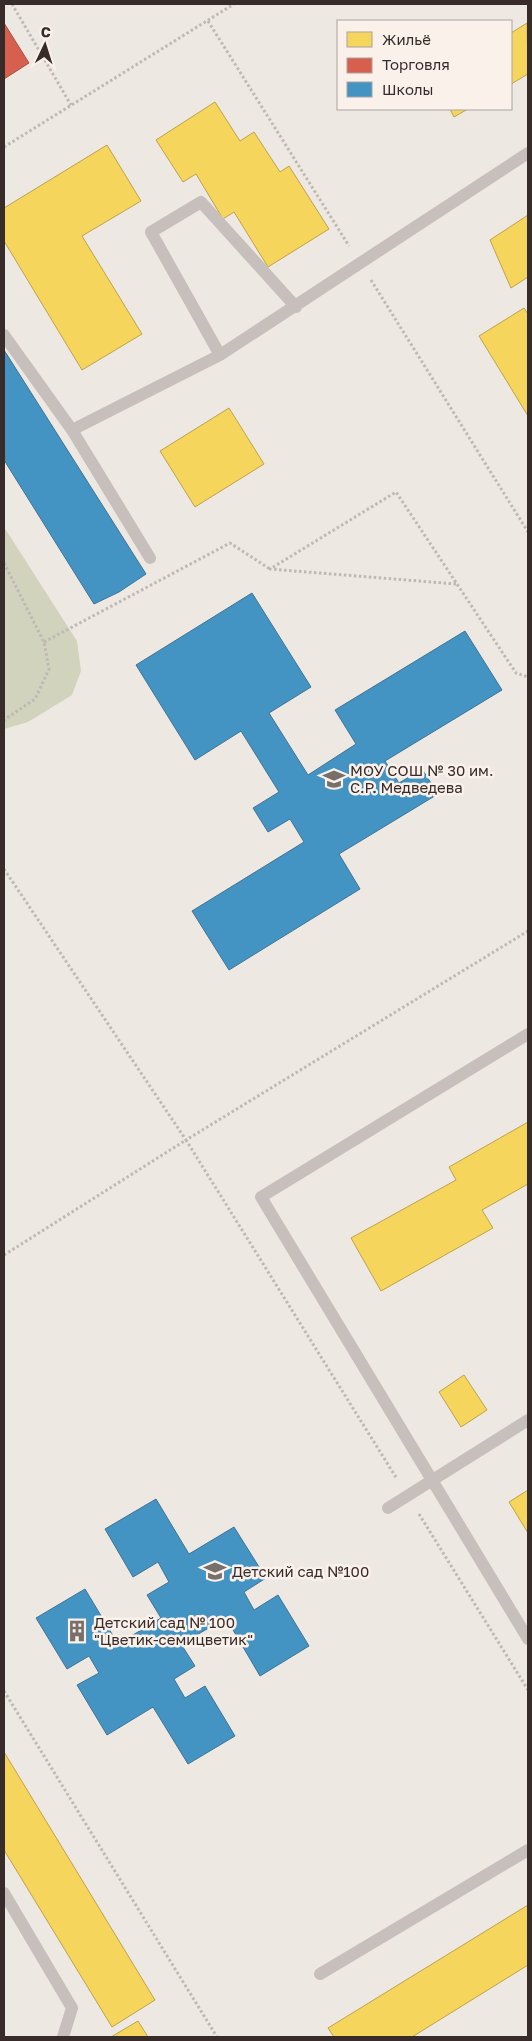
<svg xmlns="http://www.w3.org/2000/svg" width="532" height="2041" viewBox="0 0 532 2041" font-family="'Golos Text',sans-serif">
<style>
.green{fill:#d1d3bd}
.homes{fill:#f6d55c;stroke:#bda24d}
.shops{fill:#d6604d;stroke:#a75042}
.schools{fill:#4393c3;stroke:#407495}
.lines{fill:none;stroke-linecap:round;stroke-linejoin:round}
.path{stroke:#bfb8b4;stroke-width:3;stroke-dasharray:2.5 2.5;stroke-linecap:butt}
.service{stroke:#c7bfbb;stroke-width:12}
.labels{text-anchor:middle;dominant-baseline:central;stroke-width:5;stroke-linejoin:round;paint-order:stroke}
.poi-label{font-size:15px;fill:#382c2a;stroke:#faf1eb;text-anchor:start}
</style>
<rect width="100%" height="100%" fill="#eee8e2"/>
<!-- green -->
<path class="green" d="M4 527 77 641 81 671 72 695 28 722 4 729Z"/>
<!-- homes -->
<path class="homes" d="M527 23 528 74 511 84V33Z
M215 102 240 141 254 132 280 172 289 166 329 229 268 267 234 212 223 219 196 174 183 182 156 140Z
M450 109H468L454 117Z
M107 145 141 201 82 236 142 334 82 370 4 241V208Z
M528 215V277L511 288 490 240Z
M524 308 528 314V416L479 336Z
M229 408 264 464 195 507 160 451Z
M528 1122V1184L482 1210 493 1228 381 1291 351 1238 456 1180 449 1167Z
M464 1375 487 1410 461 1427 439 1392Z
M528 1490V1533L509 1502Z
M4 1752 155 2000 112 2027 4 1850Z
M528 1905V1965L412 2037H334L328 2028Z
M138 2021 148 2037H111Z"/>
<!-- shops -->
<path class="shops" d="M4 23 29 63 4 79Z"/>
<!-- schools -->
<path class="schools" d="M4 350 146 574 119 592 94 604 4 460Z
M252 593 311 687 269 713 308 775 356 744 335 710 465 631 502 690 385 761 399 783 422 769 438 794 339 854 360 889 229 970 192 911 304 842 290 819 268 832 253 808 279 792 241 731 195 760 136 665Z
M156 1499 189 1554 234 1527 266 1578 244 1592 254 1610 278 1595 309 1646 260 1676 226 1618 181 1644 195 1666 174 1679 185 1698 205 1686 235 1736 188 1764 153 1707 107 1735 77 1685 99 1673 89 1656 67 1669 36 1618 85 1589 118 1644 161 1618 147 1595 169 1582 158 1562 133 1577 105 1529Z"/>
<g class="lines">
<!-- path -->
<path class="path" d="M12 4 71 105
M208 21 349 246
M4 147 234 4
M371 280 528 532
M4 563 44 642 49 669 35 699 4 720
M456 584 270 569 396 492 516 673 528 677
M44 642 230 543 270 569
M4 869 186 1140 528 931
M4 1255 186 1140 397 1479
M419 1514 528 1690
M4 1691 217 2037"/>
<!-- service -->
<path class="service" d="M296 307 201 202 151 232 220 355 528 153
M4 335 72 430 220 355
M72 430 150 558
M528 1034 261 1197 528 1639
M388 1508 528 1420
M4 1893 72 2008 63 2037
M320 1974 528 1850"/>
</g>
<!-- icons -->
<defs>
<g id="school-bare" transform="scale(1.725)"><path d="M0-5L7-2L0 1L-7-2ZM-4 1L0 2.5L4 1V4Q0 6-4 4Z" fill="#786e6a" stroke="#faf1eb" stroke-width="2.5" paint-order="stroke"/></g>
<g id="building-bare" transform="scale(1.725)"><path d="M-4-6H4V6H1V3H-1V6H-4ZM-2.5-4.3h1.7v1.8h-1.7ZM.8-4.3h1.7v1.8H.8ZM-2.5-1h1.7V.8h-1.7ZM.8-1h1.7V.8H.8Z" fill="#786e6a" stroke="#faf1eb" stroke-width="2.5" paint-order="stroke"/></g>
</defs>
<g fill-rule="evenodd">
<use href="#school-bare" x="334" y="779"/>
<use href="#school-bare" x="215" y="1571"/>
<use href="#building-bare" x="77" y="1631"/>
</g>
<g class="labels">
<!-- poi labels -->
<g class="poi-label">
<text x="350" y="770">МОУ СОШ № 30 им.<tspan x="350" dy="17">С.Р. Медведева</tspan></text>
<text x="232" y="1571">Детский сад №100</text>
<text x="94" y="1622">Детский сад № 100<tspan x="94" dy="17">"Цветик-семицветик"</tspan></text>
</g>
</g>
<!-- border -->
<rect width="532" height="2041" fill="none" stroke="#382c2a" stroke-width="10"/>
<!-- legend -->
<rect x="337" y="20" width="175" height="90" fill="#faf1eb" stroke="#aca29e"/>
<rect x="347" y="32" width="25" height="15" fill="#f6d55c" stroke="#aca29e"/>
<text x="382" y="45" font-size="15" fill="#382c2a">Жильё</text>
<rect x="347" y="58" width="25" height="15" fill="#d6604d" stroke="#aca29e"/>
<text x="382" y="70" font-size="15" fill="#382c2a">Торговля</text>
<rect x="347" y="82" width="25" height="15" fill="#4393c3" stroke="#aca29e"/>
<text x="382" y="95" font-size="15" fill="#382c2a">Школы</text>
<!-- north arrow -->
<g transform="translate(45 45) rotate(4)" stroke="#faf1eb" stroke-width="4" paint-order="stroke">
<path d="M0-4L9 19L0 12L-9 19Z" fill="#382c2a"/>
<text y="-8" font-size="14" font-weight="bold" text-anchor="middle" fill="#382c2a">С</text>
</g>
</svg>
